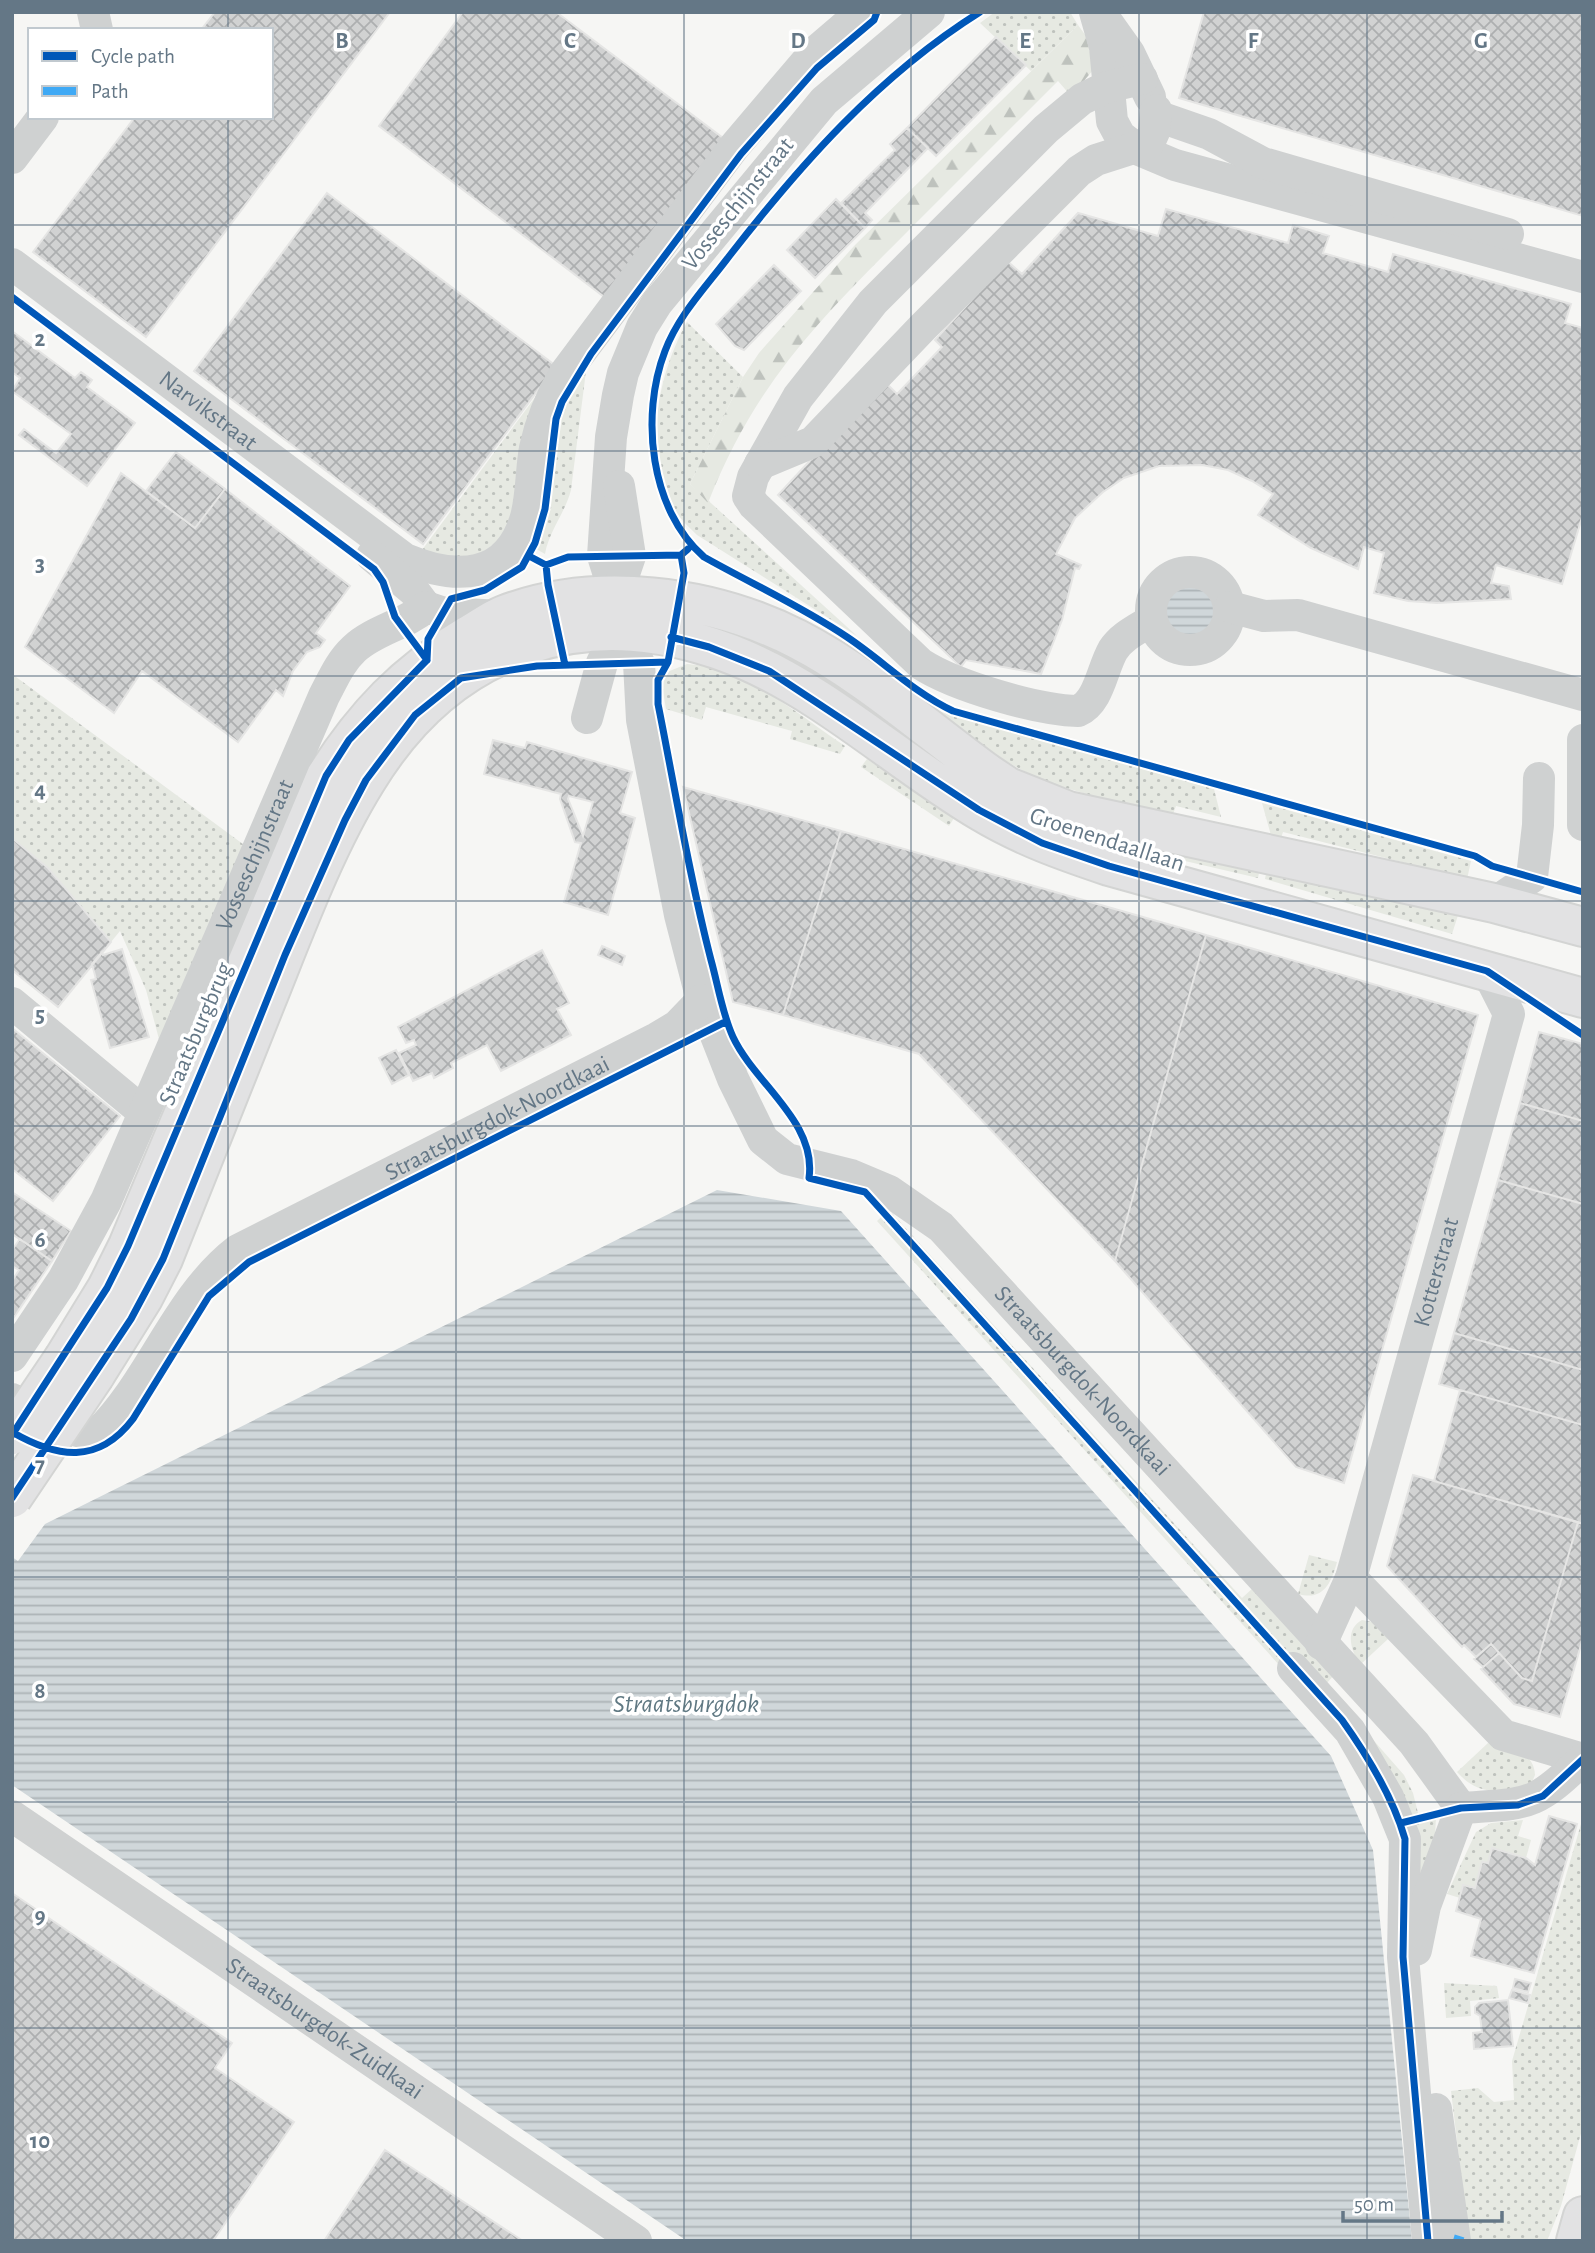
<svg xmlns="http://www.w3.org/2000/svg" width="1595" height="2253" viewBox="0 0 1595 2253" font-family="'Alegreya Sans',sans-serif">
<style>
.grass{fill:url(#grass-dots)}
.forest{fill:url(#forest-firs)}
.water{fill:url(#water-rules)}
.building{fill:url(#building-cross-hatch);stroke:#e5e5e4;stroke-width:2;fill-rule:evenodd}
.lines{fill:none;stroke-linecap:round;stroke-linejoin:round}
.major-casing{stroke:#d3d4d3;stroke-width:42}
.minor{stroke:#cfd1d1;stroke-width:32}
.major{stroke:#e2e2e3;stroke-width:38}
.major-bridge-casing{stroke:#d3d4d3;stroke-width:42;stroke-linecap:butt}
.major-bridge{stroke:#e2e2e3;stroke-width:38}
.quiet{stroke:#3fa9f5;stroke-width:5;stroke-dasharray:10 5;stroke-linecap:butt}
.cycleway-casing{stroke:#fff;stroke-width:11}
.cycleway{stroke:#0057b8;stroke-width:7}
.grid{fill:none;stroke:#647786;stroke-width:2;stroke-opacity:0.55}
.labels{text-anchor:middle;dominant-baseline:central;stroke-width:7;stroke-linejoin:round;paint-order:stroke}
.street-label{font-size:24px;fill:#647786;stroke:#fff}
.water-label{font-size:26px;font-style:italic;fill:#607983;stroke:#fff}
.grid-label{font-size:23px;text-anchor:middle;font-weight:bold;fill:#647786;stroke:#fff;stroke-width:7;stroke-linejoin:round;paint-order:stroke}
</style>
<defs>
<pattern id="grass-dots" width="8" height="8" patternUnits="userSpaceOnUse" patternTransform="scale(1.75)"><rect width="8" height="8" fill="#e6e9e2"/><path d="M2 2h.1M6 6h.1" fill="none" stroke="#bec2bd" stroke-width="1.8" stroke-linecap="round"/></pattern>
<pattern id="forest-firs" width="22" height="20" patternUnits="userSpaceOnUse" patternTransform="scale(1.75)"><rect width="22" height="20" fill="#e6e9e2"/><path d="M5 1l3.5 6h-7zM16 11l3.5 6h-7z" fill="#bec2bd"/></pattern>
<pattern id="water-rules" width="6" height="5" patternUnits="userSpaceOnUse" patternTransform="scale(1.75)"><rect width="6" height="5" fill="#d0d7da"/><path d="M0 2.5h6" fill="none" stroke="#acb3b6"/></pattern>
<pattern id="building-cross-hatch" width="8" height="8" patternUnits="userSpaceOnUse" patternTransform="scale(1.75)"><rect width="8" height="8" fill="#d1d2d2"/><path d="M0 0l8 8M0 8l8-8" fill="none" stroke="#adafb0"/></pattern>
</defs>
<rect width="100%" height="100%" fill="#f6f6f4"/>
<!-- grass -->
<path class="grass" d="M995 12H1070L1078 25 1031 71 980 23Z
M687 322 743 377 690 484 857 636 697 535C689 527 680 519 675 510 642 453 657 376 687 322Z
M559 365 586 371 571 490C565 513 549 531 545 554L538 550 527 551 511 532 469 562 419 554Z
M687 664C746 668 797 714 845 746L840 754 790 739 792 731 706 707 702 720 666 709 662 686 667 672Z
M12 674 247 847 160 1043 146 990 120 931 111 942 48 868 12 838Z
M931 709 1214 789 1221 817 1176 806 1173 814C1126 804 1079 795 1034 776 997 759 965 732 931 709Z
M867 759 954 818 949 826 861 767Z
M992 791 1261 862 1258 878 1185 861 1089 847Z
M1262 803 1471 861 1466 884 1445 873 1283 832 1280 841 1272 839Z
M1268 863 1460 909 1452 934 1265 879Z
M889 1210 1242 1598 1254 1587 1336 1673 1325 1685 1404 1775 1413 1793 1420 1821 1436 1817 1435 1836 1422 1882 1348 1741 877 1221Z
M1309 1555 1337 1562C1331 1584 1323 1601 1298 1594Z
M1362 1620 1372 1622 1388 1639 1360 1665C1351 1651 1344 1630 1362 1620Z
M1488 1743C1508 1748 1534 1750 1535 1775L1532 1782C1502 1793 1479 1797 1457 1772Z
M1583 1817V2126L1561 2206 1547 2241H1469L1451 2091 1478 2088 1494 2102 1514 2100 1512 2061Z
M1523 1820 1518 1836 1531 1840 1526 1858 1492 1848 1488 1863 1482 1862 1475 1888 1463 1885 1460 1898 1447 1894 1476 1832 1491 1823Z
M1444 1983 1497 1986 1499 1998 1470 2001 1471 2016 1446 2018Z"/>
<!-- forest -->
<path class="forest" d="M1078 25 1086 36 1094 69 1071 96 1058 81C1008 131 958 181 908 231 819 320 755 383 708 503L690 484 743 377 759 353 854 246Z"/>
<!-- water -->
<path class="water" d="M1163 610a27 27 0 1 1 54 0a27 27 0 1 1-54 0Z
M717 1190 841 1211 1331 1756 1373 1850 1412 2241H687L12 1785V1557L18 1561 45 1524Z"/>
<!-- building -->
<path class="building" d="M215 12H390L146 337 33 252 135 117H271V30H201Z
M463 12H556L727 141 607 299 379 126Z
M1204 12H1583V216L1179 98Z
M996 37 1026 65 936 156 907 128Z
M907 128 928 148 865 213 872 220 865 228 841 203 895 150 890 144Z
M327 193 556 366 423 544 194 371Z
M836 199 865 228 815 278 787 250Z
M1166 209 1288 243 1293 225 1329 236 1323 253 1388 272 1393 254 1571 304 1565 323 1583 328V514L1562 584 1496 565 1491 583 1509 586 1511 599 1437 603 1408 601 1374 593 1384 553 1364 547 1358 569 1311 548 1258 515 1273 494 1252 481 1228 470 1202 465 1159 466 1124 478 1103 492 1075 518 1056 554 1081 565 1079 569 1075 568 1062 620 1041 674 966 660 961 667 778 495 884 381 897 394 942 347 935 340 1007 261 1022 274 1078 213 1158 236Z
M774 265 801 291 744 350 735 346 716 324Z
M12 331 75 378 81 372 92 380 87 387 135 423 87 486 19 435 24 429 56 453 71 434 12 391 20 378 12 372Z
M176 452 225 489 195 528 146 491Z
M121 473 195 528 225 489 350 586 316 633 325 640 320 647 307 652 293 671 283 696 276 690 238 742 142 671 114 713 25 647Z
M493 740 525 748 527 742 632 772 620 813 635 818 608 915 564 902 581 843 575 842 560 799 561 794 484 774ZM569 796 593 802 583 836 568 799Z
M683 787 841 831 783 1015 733 1002Z
M841 831 1206 935 1115 1261 919 1054 783 1015Z
M12 838 48 868 111 942 58 1007 12 970Z
M1206 935 1478 1015 1344 1483 1296 1467 1115 1261Z
M602 946 625 956 622 965 598 955Z
M122 949 149 1037 110 1048 91 980 96 979 92 964 102 952 103 955Z
M542 950 569 1003 557 1009 571 1035 501 1071 487 1045 451 1063 453 1068 434 1078 432 1073 413 1081 399 1053 416 1045 414 1040 406 1043 398 1027Z
M12 1028 120 1116 53 1201 12 1169Z
M1539 1032 1583 1044V1121L1520 1103Z
M396 1050 409 1075 392 1084 379 1058Z
M1520 1103 1583 1121V1204L1498 1180Z
M1498 1180 1583 1204V1370L1454 1333Z
M12 1192 71 1231 52 1261 12 1234Z
M20 1239 52 1261 12 1320V1281L19 1270 12 1266V1250Z
M1454 1333 1583 1370V1425L1439 1384Z
M1460 1390 1583 1425V1524L1434 1481Z
M1413 1475 1578 1522 1532 1681 1522 1678 1491 1644 1476 1657 1464 1645 1462 1647 1387 1566Z
M1578 1522 1583 1524V1638L1560 1717 1514 1704 1481 1669 1499 1653 1522 1678 1532 1681Z
M1491 1644 1499 1653 1483 1667 1474 1659Z
M1549 1816 1577 1824 1534 1973 1471 1956 1481 1919 1456 1911 1463 1885 1475 1888 1482 1862 1488 1863 1492 1848 1526 1858 1535 1865Z
M12 1893 232 2043 215 2068 294 2122 213 2241H12Z
M1515 1979 1531 1983 1528 1992 1513 1988Z
M1512 1990 1530 1995 1528 2003 1509 1998Z
M1508 2000 1513 2046 1474 2049 1473 2033 1482 2032 1480 2016 1475 2013V2007L1479 2003Z
M385 2150 523 2241H324Z"/>
<g class="lines">
<!-- major casing -->
<g class="major-casing">
<path id="major" d="M64 1358 107 1288 128 1246 326 776C364 716 406 672 467 636 479 630 491 620 504 615 596 580 710 595 797 639 865 674 925 728 987 773L1008 787 1068 811 1494 903 1583 927
M95 1375 143 1298 163 1259C197 1173 231 1087 266 1001 295 929 325 847 366 781 451 641 592 596 743 659 829 696 901 764 982 812 1022 836 1064 851 1109 866L1583 998
M1576 2241 1583 2216"/>
</g>
<!-- minor -->
<g class="minor">
<path d="M93 12 97 30"/>
<path id="s1" d="M929 12 824 101 657 303 642 327 623 373 618 395 611 437 603 556 616 597 618 630 639 663 642 720 680 915 702 1000 733 1079 763 1140 787 1159 851 1175 889 1191 941 1227 1414 1743 1461 1808"/>
<path d="M1095 12 1105 47 1112 121 1120 136 1137 149 1175 165 1583 277"/>
<path d="M1102 15 1129 53 1150 97"/>
<path d="M1142 79 1107 87 1082 99 1046 129 873 302 798 397 753 477 748 496 754 505 921 664C955 686 1037 710 1078 711 1099 702 1102 669 1113 650 1122 636 1138 629 1152 620"/>
<path d="M1160 117 1209 134 1263 163 1508 234"/>
<path d="M12 158 43 117"/>
<path id="s2" d="M12 264 405 559C455 580 508 581 526 517 532 495 531 470 535 448 541 420 551 397 565 373L734 147 813 54 862 12"/>
<path d="M760 464 813 442 922 328 1079 171 1096 160 1149 143 1154 132 1156 110"/>
<path d="M372 556 414 591 426 607"/>
<circle cx="1190" cy="611" r="39"/>
<path d="M616 597 630 556 619 486"/>
<path d="M426 607 444 613 502 616"/>
<path d="M1230 607 1264 616 1298 615 1583 695"/>
<path d="M587 718 602 663 618 630"/>
<path d="M1583 740V825"/>
<path d="M1494 903 1532 877 1538 825 1539 778"/>
<path d="M12 1003 142 1111"/>
<path id="s3" d="M12 1356 63 1280 106 1201 324 696C333 679 340 662 354 649 374 630 405 625 426 607"/>
<path id="s4" d="M12 1399C39 1415 67 1434 98 1433 153 1379 176 1298 238 1250L657 1038 677 1026 702 1000"/>
<path d="M1351 1578 1503 1735 1583 1759"/>
<path id="s5" d="M1321 1644 1351 1578 1509 1014 1487 971"/>
<path d="M1293 1668 1350 1731 1388 1797 1405 1839 1403 1957 1428 2241"/>
<path d="M1461 1808C1528 1803 1533 1808 1583 1759"/>
<path id="s6" d="M12 1816 636 2241"/>
<path d="M1416 1950 1425 1906 1461 1808"/>
<path d="M1436 2109 1455 2241"/>
</g>
<!-- major -->
<use href="#major" class="major"/>
<!-- major-bridge casing -->
<g class="major-bridge-casing">
<path id="major-bridge" d="M12 1435 64 1358
M12 1498 95 1375"/>
</g>
<!-- major-bridge -->
<use href="#major-bridge" class="major-bridge"/>
<!-- quiet -->
<path class="quiet" d="M1454 2237 1467 2241"/>
<!-- cycleway casing -->
<g class="cycleway-casing">
<path id="cycleway" d="M980 12C878 76 800 165 727 259 705 288 678 316 665 351 640 416 650 510 704 557 752 584 801 606 847 637 883 661 913 692 953 711L1475 856 1492 866 1583 892
M12 297 374 569 383 582 395 617 427 660
M681 555 684 573 668 662 658 680V704C675 789 689 875 711 960 718 985 722 1013 733 1037 755 1084 817 1122 809 1178L865 1192 1342 1720C1367 1755 1393 1797 1405 1839L1403 1957 1428 2241
M529 556 546 565 568 557 681 555 688 549
M546 565 548 585 565 665
M671 637 709 647 769 671 979 810 1042 843 1109 866 1487 971 1583 1035
M427 660 428 639 451 599 485 590 522 567 535 543 545 509 556 419 562 402 591 354 741 154 817 68 874 20 877 12
M12 1432C57 1458 98 1465 133 1419L209 1296 249 1262 727 1021
M12 1435 107 1288 128 1246 326 776 349 740 427 660
M12 1498 131 1319 163 1259 285 955 345 820 366 780 415 715 461 678 537 666 668 662
M1401 1823 1461 1808 1518 1805 1543 1796 1583 1759"/>
</g>
<!-- cycleway -->
<use href="#cycleway" class="cycleway"/>
</g>
<!-- grid -->
<path class="grid" d="M228 12V30M456 12V2241M684 12V2241M911 12V2241M1139 12V2241M1367 12V2241M228 117V2241M12 225H1583M12 451H1583M12 676H1583M12 901H1583M12 1126H1583M12 1352H1583M12 1577H1583M12 1802H1583M12 2028H1583"/>
<g class="labels">
<!-- street labels -->
<g class="street-label">
<text transform="translate(738 204) rotate(-51)">Vosseschijnstraat</text>
<text stroke="none"><textPath href="#s2" startOffset="245">Narvikstraat</textPath></text>
<text transform="translate(1107 840) rotate(18)">Groenendaallaan</text>
<text stroke="none"><textPath href="#s3" startOffset="558">Vosseschijnstraat</textPath></text>
<text transform="translate(196 1034) rotate(-67)">Straatsburgbrug</text>
<text stroke="none"><textPath href="#s4" startOffset="616">Straatsburgdok-Noordkaai</textPath></text>
<text stroke="none"><textPath href="#s5" startOffset="390">Kotterstraat</textPath></text>
<text stroke="none"><textPath href="#s1" startOffset="1684">Straatsburgdok-Noordkaai</textPath></text>
<text stroke="none"><textPath href="#s6" startOffset="378">Straatsburgdok-Zuidkaai</textPath></text>
</g>
<!-- water labels -->
<g class="water-label">
<text x="686" y="1704">Straatsburgdok</text>
</g>
</g>
<g class="grid-label">
<text x="342" y="48">B</text>
<text x="570" y="48">C</text>
<text x="798" y="48">D</text>
<text x="1025" y="48">E</text>
<text x="1253" y="48">F</text>
<text x="1481" y="48">G</text>
<text x="40" y="346">2</text>
<text x="40" y="571">3</text>
<text x="40" y="797">4</text>
<text x="40" y="1022">5</text>
<text x="40" y="1247">6</text>
<text x="40" y="1472">7</text>
<text x="40" y="1698">8</text>
<text x="40" y="1923">9</text>
<text x="40" y="2148">10</text>
</g>
<!-- border -->
<rect width="1595" height="2253" fill="none" stroke="#647786" stroke-width="28"/>
<!-- legend -->
<rect x="28" y="28" width="245" height="91" fill="#ffffff" stroke="#c1c9cf" stroke-width="2"/>
<rect x="42" y="51" width="35" height="10" fill="#0057b8" stroke="#c1c9cf" stroke-width="2"/>
<text x="91" y="63" font-size="21" fill="#647786">Cycle path</text>
<rect x="42" y="86" width="35" height="10" fill="#3fa9f5" stroke="#c1c9cf" stroke-width="2"/>
<text x="91" y="98" font-size="21" fill="#647786">Path</text>
<!-- scale -->
<path d="M1343 2211v10h159v-10" fill="none" stroke="#647786" stroke-width="3.5"/>
<text x="1354" y="2211" font-size="21" fill="#647786" stroke="#ffffff" stroke-width="5" paint-order="stroke">50 m</text>
</svg>
